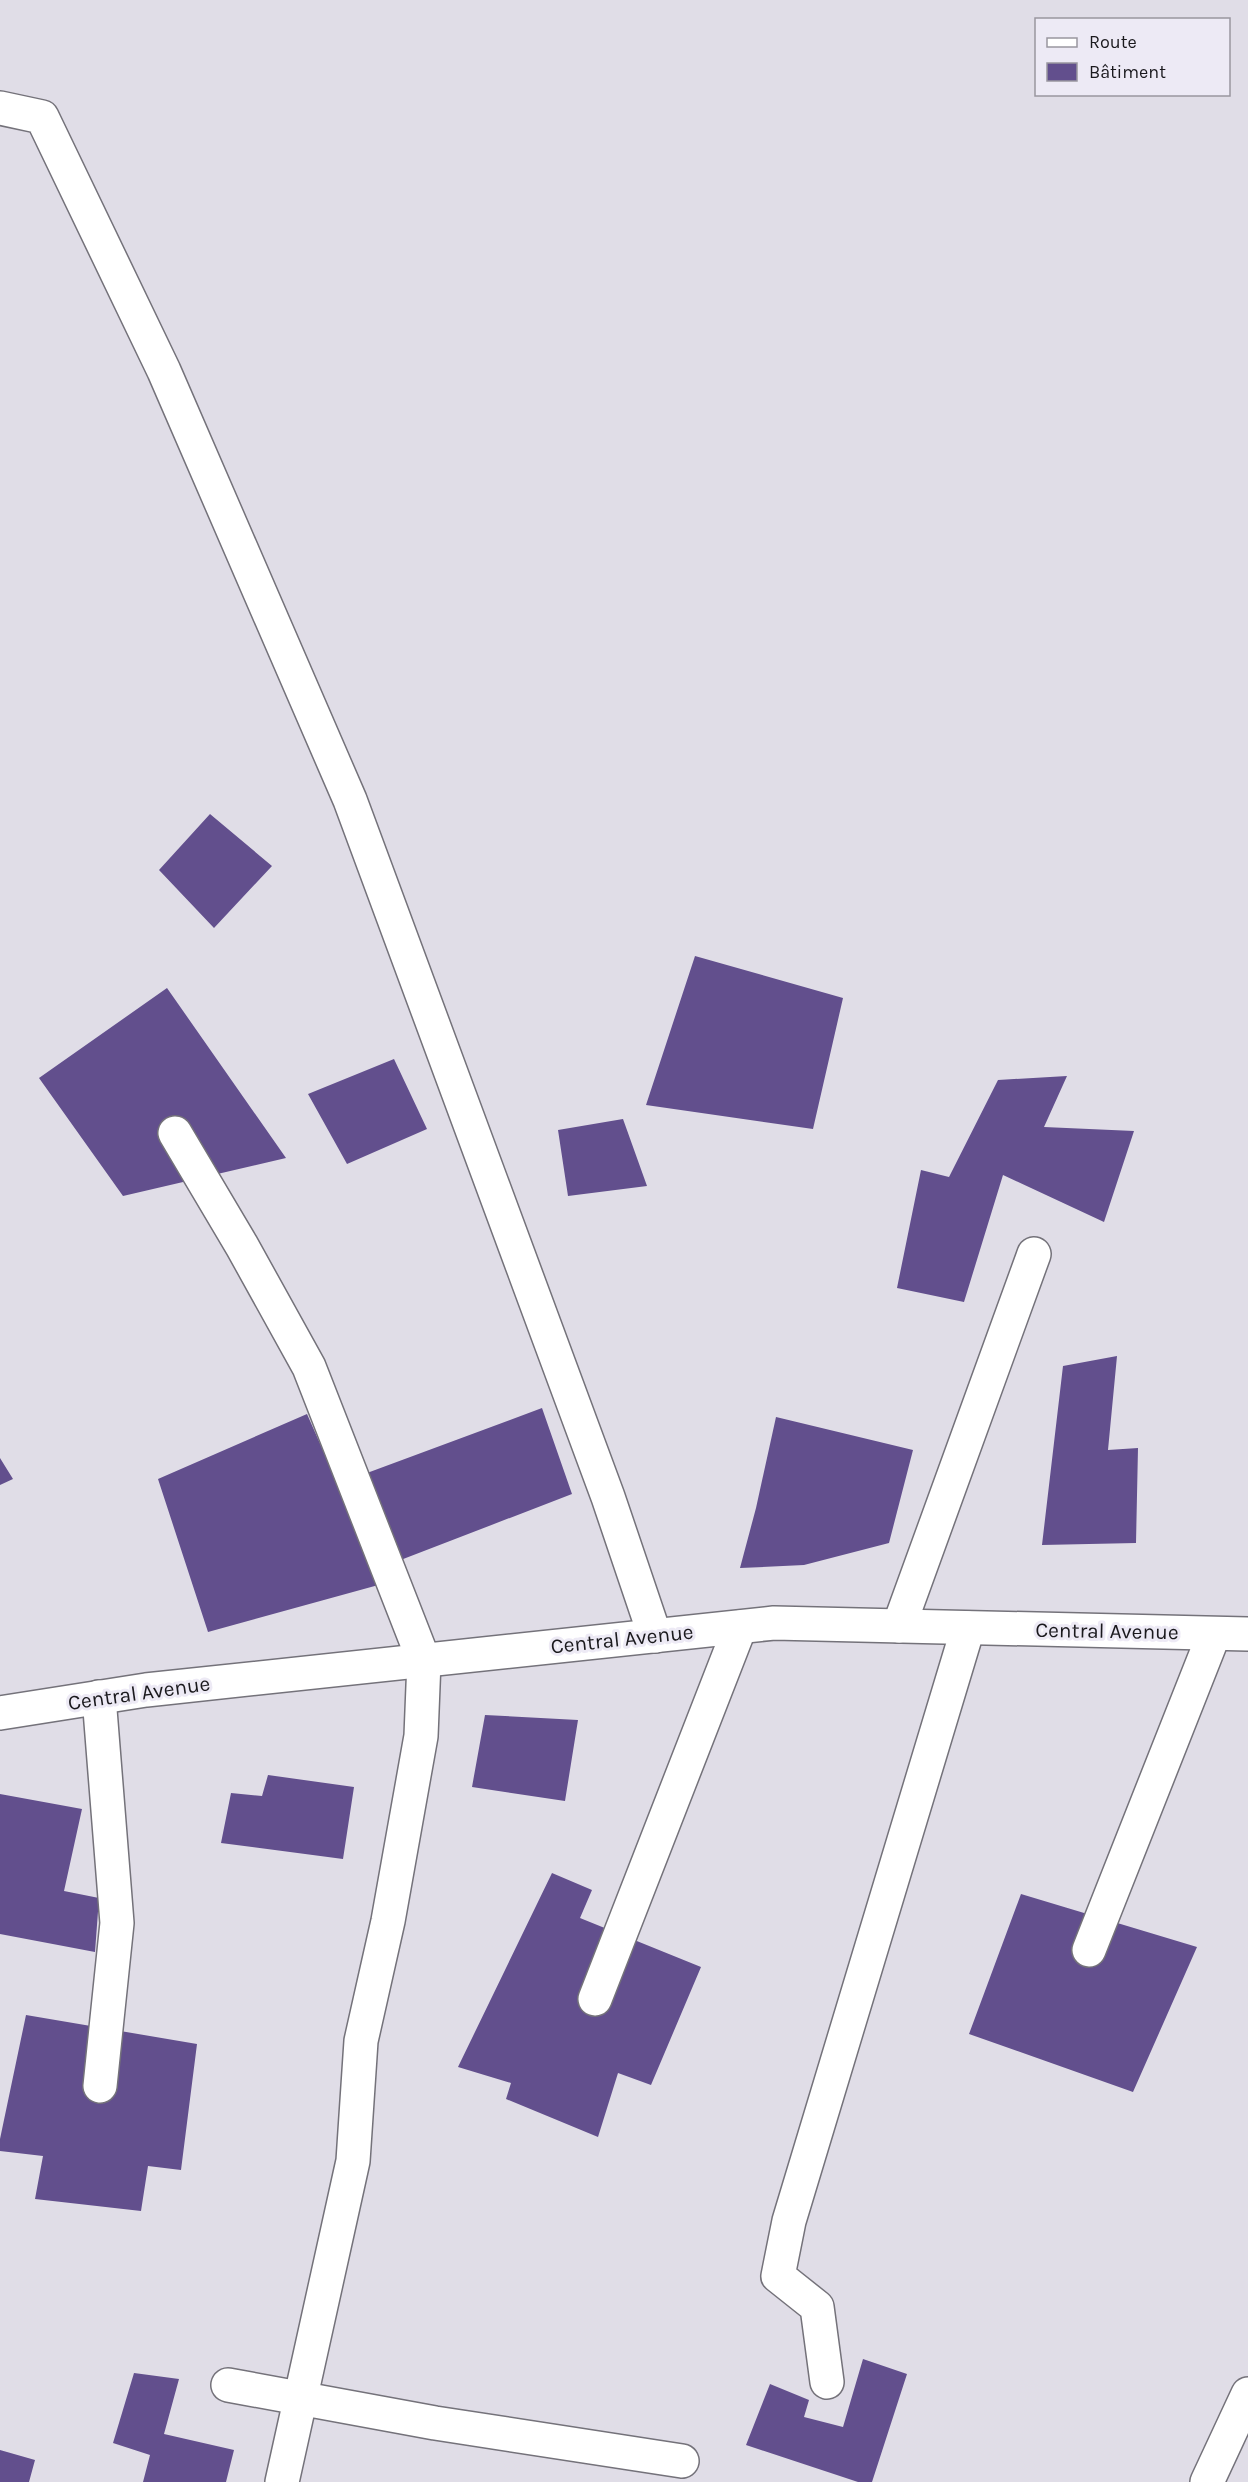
<svg xmlns="http://www.w3.org/2000/svg" width="1248" height="2482" viewBox="0 0 1248 2482" font-family="Karla,sans-serif">
<style>
.building{fill:#624f8d}
.lines{fill:none;stroke-linecap:round;stroke-linejoin:round}
.street-casing{stroke:#74727a;stroke-width:36}
.secondary-casing{stroke:#74727a;stroke-width:36}
.street{stroke:#fff;stroke-width:33}
.secondary{stroke:#fff;stroke-width:33}
.labels{text-anchor:middle;dominant-baseline:central;stroke-width:6;stroke-linejoin:round;paint-order:stroke}
.street-label{font-size:21px;fill:#1a191d;stroke:#edeaf5}
</style>
<rect width="100%" height="100%" fill="#e0dde7"/>
<!-- building -->
<path class="building" d="M210 814 272 866 214 928 159 870Z
M695 956 843 998 813 1129 646 1105Z
M167 988 286 1158 123 1196 39 1078Z
M394 1059 427 1129 347 1164 308 1094Z
M1067 1076 1044 1127 1134 1131 1104 1222 1003 1175 964 1302 897 1288 921 1170 949 1177 998 1080Z
M623 1119 647 1186 568 1196 558 1130Z
M1117 1356 1108 1450 1138 1448 1136 1543 1042 1545 1063 1366Z
M542 1408 572 1494 398 1561 367 1473Z
M307 1414 382 1584 208 1632 158 1479Z
M776 1417 913 1450 889 1543 804 1565 740 1568 756 1508Z
M0 1458 13 1479 0 1485Z
M485 1715 578 1720 565 1801 472 1787Z
M268 1775 354 1787 343 1859 221 1843 231 1793 262 1796Z
M0 1794 82 1809 64 1891 99 1898 95 1952 0 1934Z
M552 1873 592 1890 580 1918 701 1967 651 2085 618 2073 598 2137 506 2099 511 2083 458 2067Z
M1021 1894 1197 1947 1133 2092 969 2034Z
M26 2015 197 2044 181 2170 148 2166 141 2211 35 2199 43 2156 0 2151V2139Z
M863 2359 907 2374 872 2482H858L746 2445 770 2384 809 2400 804 2417 843 2427Z
M134 2373 179 2379 164 2434 234 2450 226 2482H143L150 2455 113 2443Z
M0 2450 35 2460 29 2482H0Z"/>
<g class="lines">
<!-- street casing -->
<g class="street-casing">
<path id="street" d="M0 108 42 117 164 371 350 800 608 1497 655 1636
M175 1133 242 1246 309 1367 424 1661 421 1736 388 1921 361 2041 353 2161 282 2482
M899 1626 1034 1254
M99 1697 117 1923 100 2086
M1089 1950 1214 1634
M595 1999 740 1627
M827 2382 817 2307 778 2276 789 2221 968 1628
M228 2385 435 2423 682 2461
M1207 2482 1248 2394"/>
</g>
<!-- secondary casing -->
<g class="secondary-casing">
<path id="secondary" d="M0 1713 146 1690 774 1623 1248 1634"/>
</g>
<!-- street -->
<use href="#street" class="street"/>
<!-- secondary -->
<use href="#secondary" class="secondary"/>
</g>
<g class="labels">
<!-- street labels -->
<g class="street-label">
<text transform="translate(1107 1631) rotate(1)">Central Avenue</text>
<text transform="translate(622 1639) rotate(-6)">Central Avenue</text>
<text transform="translate(139 1693) rotate(-8)">Central Avenue</text>
</g>
</g>
<!-- legend -->
<rect x="1035" y="18" width="195" height="78" fill="#edeaf5" stroke="#99969f" stroke-width="1.5"/>
<rect x="1047" y="38" width="30" height="9" fill="#ffffff" stroke="#99969f" stroke-width="1.5"/>
<text x="1089" y="48" font-size="18" fill="#1a191d">Route</text>
<rect x="1047" y="63" width="30" height="18" fill="#624f8d" stroke="#99969f" stroke-width="1.5"/>
<text x="1089" y="78" font-size="18" fill="#1a191d">Bâtiment</text>
</svg>
